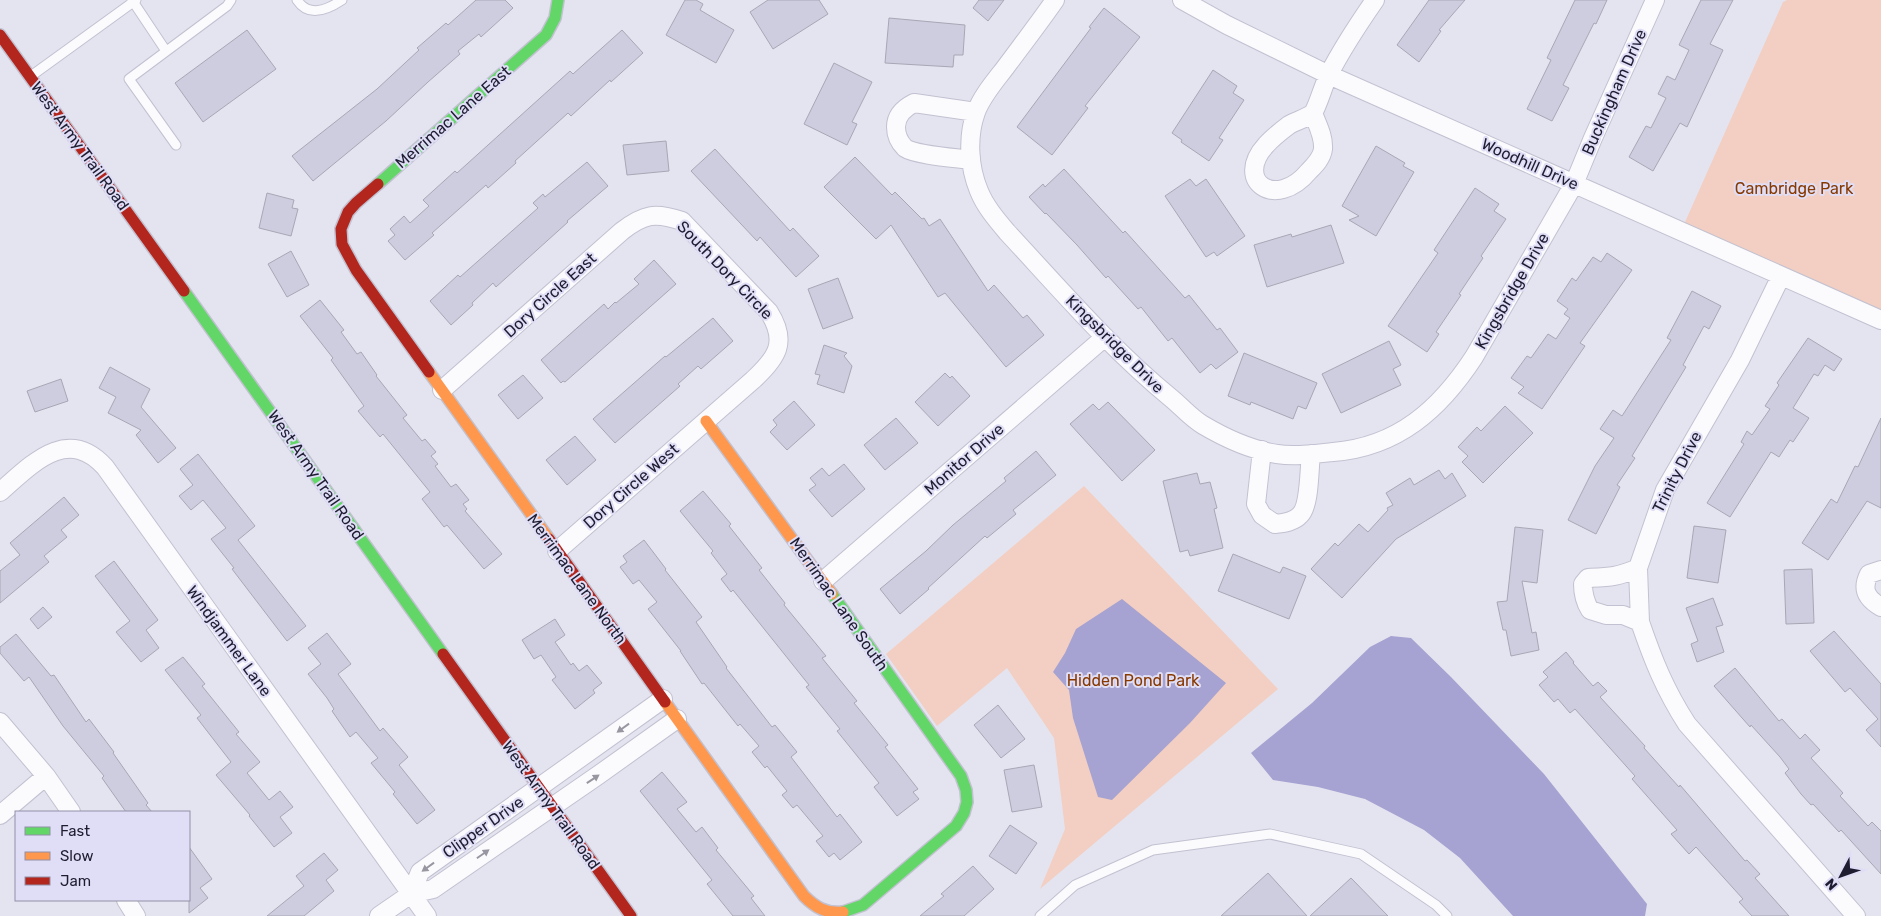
<svg xmlns="http://www.w3.org/2000/svg" width="1881" height="916" viewBox="0 0 1881 916" font-family="Rubik,sans-serif">
<style>
.green{fill:#f2cfc2}
.water{fill:#a6a2d1}
.building{fill:#cecddf;stroke:#a8a7b6}
.lines{fill:none;stroke-linecap:round;stroke-linejoin:round}
.lane-casing{stroke:#c2c1d1;stroke-width:11}
.street-casing{stroke:#c2c1d1;stroke-width:20}
.fast-casing{stroke:#c2c1d1;stroke-width:14}
.slow-casing{stroke:#c2c1d1;stroke-width:14}
.jam-casing{stroke:#c2c1d1;stroke-width:14}
.lane{stroke:#fbfbfd;stroke-width:9}
.street{stroke:#fbfbfd;stroke-width:18}
.fast{stroke:#63d668;stroke-width:11}
.slow{stroke:#ff974d;stroke-width:11}
.jam{stroke:#b3261e;stroke-width:11}
.oneway{fill:#9897a1}
.labels{text-anchor:middle;dominant-baseline:central;stroke-width:4;stroke-linejoin:round;paint-order:stroke}
.street-label{font-size:16px;fill:#1e1c31;stroke:#dfdef6}
.park-label{font-size:16px;fill:#883900;stroke:#dfdef6}
</style>
<rect width="100%" height="100%" fill="#e4e4f0"/>
<!-- green -->
<path class="green" d="M1787 0H1881V319L1681 231 1783 2Z
M1084 486 1278 689 1040 889 1065 829 1054 738 1007 668 937 726 886 654Z"/>
<!-- water -->
<path class="water" d="M1122 599 1226 683 1190 723 1112 800 1098 797 1073 718 1069 690 1053 672 1065 653 1076 629Z
M1391 636 1411 638 1451 677 1544 774 1647 904 1645 916H1513L1460 858 1424 830 1365 799 1318 787 1273 780 1251 753 1312 703 1370 647Z"/>
<!-- building -->
<path class="building" d="M476 0H505L513 8 481 37 479 34 458 51 460 54 428 82 386 121 313 181 292 156 377 89 419 50 417 48 446 23 448 25Z
M685 0H696L703 4 700 10 734 30 716 63 666 35Z
M768 0H819L828 14 773 49 750 12Z
M979 0H1004L988 21 973 8Z
M1429 0H1465L1439 30 1441 31 1419 62 1397 45Z
M1575 0H1607L1596 24 1594 23 1563 85 1569 88 1552 121 1527 109 1551 60 1547 58Z
M1701 0H1733L1710 44 1723 50 1687 127 1680 123 1653 171 1629 157 1646 126 1651 128 1666 98 1658 94 1667 76 1675 80 1689 50 1679 45Z
M1104 8 1140 37 1085 106 1088 108 1052 155 1017 127 1091 28 1089 27Z
M889 18 965 25 963 55H954L953 67 885 63Z
M247 30 276 69 203 122 175 83Z
M622 30 643 53 611 82 610 80 571 116 568 113 515 161 516 163 488 188 486 185 432 233 434 235 405 260 388 241 395 235 390 229 404 216 410 223 429 206 423 200 455 171 457 173 570 71 573 74Z
M834 63 872 82 852 122 857 124 847 145 804 124Z
M1213 70 1237 86 1233 93 1244 100 1219 138 1223 140 1209 161 1181 142 1182 140 1172 133Z
M666 141 669 171 627 175 623 145Z
M1376 146 1405 163 1403 166 1414 172 1376 236 1349 220 1359 216 1342 206Z
M715 149 790 231 793 228 819 256 796 277 760 237 757 241 691 171Z
M855 157 892 195 895 192 922 219 924 218 929 226 940 219 988 291 994 285 1023 318 1027 315 1044 335 1006 367 945 293 938 297 891 225 876 239 824 187Z
M587 162 608 186 567 221 568 222 496 287 493 283 472 303 473 305 451 325 430 301 458 275 460 277 538 208 533 203 543 194 545 197Z
M1064 169 1123 233 1125 231 1185 298 1189 295 1217 330 1220 328 1238 352 1216 369 1211 364 1200 373 1172 338 1168 341 1141 307 1138 309 1108 276 1106 278 1077 245 1046 213 1045 214 1029 197 1043 184 1045 187Z
M1190 179 1196 186 1206 179 1245 236 1217 256 1214 252 1206 257 1165 196Z
M1475 188 1499 204 1494 211 1506 219 1481 256 1483 258 1459 294 1461 295 1436 332 1439 334 1427 352 1388 326 1438 253 1434 250Z
M267 193 294 200 292 208 298 209 291 236 259 228Z
M1331 225 1344 263 1267 287 1254 245 1291 234 1292 237Z
M291 251 309 285 287 297 268 264Z
M1607 253 1632 270 1580 343 1585 346 1542 409 1518 393 1524 387 1511 378 1527 356 1531 358 1548 334 1556 339 1570 318 1564 314 1568 309 1557 301 1572 278 1576 281 1593 257 1601 262Z
M654 260 676 284 565 382 563 381 561 383 541 360 604 304 608 309 615 302 616 303 639 284 634 279Z
M838 278 853 318 823 329 808 289Z
M1692 291 1721 306 1709 329 1704 326 1683 365 1686 367 1632 456 1635 458 1617 485 1620 487 1596 534 1568 520 1595 466 1614 438 1600 429 1613 410 1622 416 1671 340 1667 338Z
M320 300 344 330 341 332 357 354 361 352 377 375 376 376 407 415 403 418 422 441 425 439 436 452 431 456 438 464 435 466 451 487 456 484 469 500 463 504 467 509 465 511 502 554 484 569 447 525 444 527 422 499 430 492 383 434 380 437 358 411 364 406 331 360 333 358 300 316Z
M713 318 733 341 701 369 698 366 678 384 680 386 615 443 593 419 665 356 666 357Z
M1808 338 1842 359 1834 371 1825 365 1818 376 1814 374 1793 408 1809 418 1793 442 1790 440 1779 457 1771 452 1730 517 1707 503 1744 444 1741 442 1747 431 1752 435 1770 409 1765 406 1779 385 1777 383Z
M1389 341 1401 365 1393 369 1401 385 1341 413 1322 374Z
M824 345 847 353 844 356 852 366 844 393 817 384 820 375 815 374Z
M1244 353 1317 383 1306 409 1298 406 1293 419 1251 402 1250 405 1228 396Z
M110 367 150 389 141 407 176 448 158 463 136 435 141 430 108 413 116 397 99 388Z
M945 373 950 378 952 376 970 396 938 426 915 402Z
M523 375 543 398 518 419 498 395Z
M61 379 68 401 35 412 27 391Z
M794 401 815 425 787 450 770 432 777 425 773 420Z
M1108 402 1155 450 1122 481 1070 424 1093 404 1099 410Z
M1505 406 1533 433 1483 483 1462 462 1468 456 1458 447 1477 427 1481 431Z
M896 418 918 443 885 470 864 445Z
M1881 418V508L1867 501 1828 560 1802 543 1831 499 1837 503 1855 466 1858 467Z
M575 436 596 460 567 485 546 460Z
M1036 451 1056 475 1013 510 1016 514 987 538 985 536 928 588 929 589 900 614 880 589 926 551 953 525 1006 481 1004 478Z
M198 454 255 526 238 540 306 626 287 641 232 569 234 568 211 539 226 528 203 500 191 510 179 496 193 485 180 469Z
M844 464 865 489 832 517 809 490 816 485 810 478 822 468 829 476Z
M1439 470 1445 479 1452 473 1466 496 1396 539 1342 598 1311 569 1335 543 1338 546 1359 524 1368 532 1388 510 1387 508 1393 505 1386 493 1410 478 1414 485Z
M1197 473 1200 484 1210 482 1217 508 1214 509 1223 548 1190 556 1188 550 1180 552 1163 481Z
M703 491 731 524 729 526 762 568 759 570 785 603 784 605 826 656 822 658 857 701 854 703 888 745 885 747 918 789 913 792 919 799 897 816 874 787 879 783 837 731 840 729 806 687 809 685 733 590 731 592 721 579 727 574 711 553 713 551 680 511Z
M64 497 79 515 61 530 67 537 44 556 49 562 0 603V571L20 555 10 543Z
M1694 526 1726 530 1718 583 1687 578Z
M1515 527 1543 530 1537 583 1522 581 1532 633 1536 632 1539 650 1511 656 1506 630H1503L1497 602 1507 601Z
M644 540 666 569 665 570 702 617 696 622 727 667 726 668 772 727 775 725 797 752 791 757 837 817 840 814 862 842 840 860 834 853 829 857 816 841 823 836 797 805 793 808 782 795 787 791 767 766 765 768 752 752 759 746 740 724 738 726 704 683 702 684 680 651H681L648 609 657 602 639 580 633 584 620 567 627 562 623 556Z
M1233 554 1280 573 1283 567 1306 576 1289 619 1218 591Z
M114 561 158 620 146 630 159 648 141 662 116 632 130 621 95 576Z
M1812 569 1814 623 1786 624 1784 570Z
M1713 598 1723 625 1716 627 1724 652 1697 662 1691 644 1698 641 1686 608Z
M43 607 52 617 38 629 30 619Z
M555 619 565 635 555 642 571 665 573 663 579 671 587 665 602 683 593 690 595 693 575 709 552 680 556 677 541 655 534 659 522 640Z
M1834 631 1881 684V747L1866 730 1878 719 1850 688 1845 692 1810 651Z
M327 633 351 664 338 674 380 731 383 728 408 757 399 765 435 810 417 824 393 794 395 792 371 763 378 758 356 732 350 737 332 711 334 709 327 698 308 674 321 664 308 648Z
M16 634 51 676 54 675 86 722 89 719 114 752 113 753 148 803 146 805 152 812H126L102 778 104 776 63 726 29 677 24 681 0 653V647Z
M1566 652 1574 662 1573 663 1593 686 1598 682 1607 691 1600 697 1645 746 1644 748 1679 787 1680 785 1745 861 1747 860 1760 874 1755 878 1789 916H1752L1739 902 1743 899 1696 847 1689 854 1671 834 1677 830 1632 779 1635 776 1575 709 1570 713 1558 699 1554 702 1539 685 1548 677 1543 672Z
M183 657 205 684 202 686 239 732 236 734 260 762 247 773 269 800 280 791 293 807 280 817 292 833 274 847 249 816 250 815 216 775 231 762 197 718 201 715 165 670Z
M1735 668 1779 721 1782 719 1800 739 1805 734 1820 750 1811 758 1843 793 1840 796 1868 826 1872 822 1881 831V874L1841 830 1839 832 1813 804 1811 805 1801 794 1785 773 1789 769 1780 757 1751 725 1750 727 1714 686Z
M998 705 1025 739 1001 758 974 725Z
M1034 765 1042 807 1012 812 1004 770Z
M662 772 687 802 677 809 696 832 702 827 718 848 716 850 754 896 751 898 765 916H733L707 884 712 880 640 791Z
M1010 825 1037 843 1016 874 989 856Z
M189 847 212 879 200 888 208 898 189 913Z
M324 853 338 870 326 880 334 891 304 916H267L304 886 296 876Z
M973 866 994 889 964 916H920L944 896 941 894Z
M1268 873 1307 916H1221Z
M1351 878 1388 916H1310Z"/>
<g class="lines">
<!-- lane casing -->
<g class="lane-casing">
<path id="lane" d="M132 0 166 51
M297 0C309 18 327 10 342 0
M31 76 136 0
M176 145 129 79 227 6 231 0
M1040 916 1075 885 1153 850 1270 834 1361 854 1436 905 1447 916"/>
</g>
<!-- street casing -->
<g class="street-casing">
<path id="street" d="M1055 0C1039 23 1022 45 1005 68 995 81 982 96 976 112 967 137 969 167 979 191 985 206 996 219 1007 232 1060 289 1111 349 1171 398 1182 407 1191 418 1203 425 1225 438 1251 450 1277 454 1295 457 1314 454 1333 452 1398 447 1440 409 1474 357L1574 184 1593 138 1655 0
M1182 0 1227 25 1329 75 1881 320
M1313 113C1317 124 1324 136 1323 149 1322 158 1315 165 1309 171 1276 211 1233 181 1266 145 1273 137 1281 131 1289 125 1296 121 1307 118 1313 113 1318 106 1324 83 1329 74 1342 49 1359 23 1375 0
M971 160C957 158 915 155 905 148 899 142 896 134 896 127 896 115 904 108 914 103L976 112
M1781 276 1740 360 1665 490 1638 568C1618 577 1609 577 1588 578L1583 584C1583 594 1585 602 1590 610L1606 615H1623L1640 622C1653 660 1665 690 1687 724L1856 916
M442 390 622 231C644 214 655 212 682 221L769 312C788 342 777 358 753 380L557 551
M1262 450 1256 504 1262 515 1275 524C1283 523 1294 522 1300 515 1310 506 1309 469 1311 454
M0 492C31 465 67 425 105 467L427 916
M1638 568 1640 622
M1881 570 1869 574C1861 590 1867 599 1881 607
M823 581 1105 337
M0 722 46 776 71 812
M0 815 46 776
M411 894 420 872 663 699
M126 900 136 916
M379 916 411 894 433 889 597 776 677 719"/>
</g>
<!-- fast casing -->
<g class="fast-casing">
<path id="fast" d="M378 184 546 35 555 18 558 0
M184 291 443 654
M832 594 961 776 966 790 967 802 964 813 956 826 863 905 843 912"/>
</g>
<!-- slow casing -->
<g class="slow-casing">
<path id="slow" d="M429 372 549 539
M706 421 832 594
M665 702 804 896C815 907 826 914 843 912"/>
</g>
<!-- jam casing -->
<g class="jam-casing">
<path id="jam" d="M0 35 184 291
M378 184 356 203 348 212 341 229 342 244 356 270 429 372
M549 539 665 702
M443 654 631 916"/>
</g>
<!-- lane -->
<use href="#lane" class="lane"/>
<!-- street -->
<use href="#street" class="street"/>
<!-- fast -->
<use href="#fast" class="fast"/>
<!-- slow -->
<use href="#slow" class="slow"/>
<!-- jam -->
<use href="#jam" class="jam"/>
</g>
<!-- one-way arrows -->
<defs><path id="oneway-solid" d="M-6-.8H1V-3.2L6.5 0L1 3.2V.8H-6Z" transform="scale(1.25)"/></defs>
<g class="oneway">
<use href="#oneway-solid" transform="translate(623 728) rotate(144)"/>
<use href="#oneway-solid" transform="translate(593 779) rotate(-34)"/>
<use href="#oneway-solid" transform="translate(483 854) rotate(-35)"/>
<use href="#oneway-solid" transform="translate(428 867) rotate(144)"/>
</g>
<g class="labels">
<!-- street labels -->
<g class="street-label">
<text transform="translate(1614 92) rotate(-66)">Buckingham Drive</text>
<text transform="translate(453 117) rotate(-41)">Merrimac Lane East</text>
<text transform="translate(80 146) rotate(54)">West Army Trail Road</text>
<text transform="translate(1530 164) rotate(24)">Woodhill Drive</text>
<text transform="translate(725 270) rotate(46)">South Dory Circle</text>
<text transform="translate(1512 291) rotate(-60)">Kingsbridge Drive</text>
<text transform="translate(550 295) rotate(-42)">Dory Circle East</text>
<text transform="translate(1115 344) rotate(45)">Kingsbridge Drive</text>
<text transform="translate(964 459) rotate(-41)">Monitor Drive</text>
<text transform="translate(1677 472) rotate(-63)">Trinity Drive</text>
<text transform="translate(316 475) rotate(55)">West Army Trail Road</text>
<text transform="translate(631 486) rotate(-41)">Dory Circle West</text>
<text transform="translate(577 579) rotate(54)">Merrimac Lane North</text>
<text transform="translate(839 604) rotate(55)">Merrimac Lane South</text>
<text transform="translate(229 641) rotate(54)">Windjammer Lane</text>
<text transform="translate(551 805) rotate(54)">West Army Trail Road</text>
<text transform="translate(483 827) rotate(-35)">Clipper Drive</text>
</g>
<!-- park labels -->
<g class="park-label">
<text x="1794" y="188">Cambridge Park</text>
<text x="1133" y="680">Hidden Pond Park</text>
</g>
</g>
<!-- legend -->
<rect x="15" y="811" width="175" height="90" fill="#dfdef6" stroke="#9290a7"/>
<rect x="25" y="827" width="25" height="8" fill="#63d668" stroke="#9290a7"/>
<text x="60" y="836" font-size="15" fill="#1e1c31">Fast</text>
<rect x="25" y="852" width="25" height="8" fill="#ff974d" stroke="#9290a7"/>
<text x="60" y="861" font-size="15" fill="#1e1c31">Slow</text>
<rect x="25" y="877" width="25" height="8" fill="#b3261e" stroke="#9290a7"/>
<text x="60" y="886" font-size="15" fill="#1e1c31">Jam</text>
<!-- north arrow -->
<g transform="translate(1841 876) rotate(229)" stroke="#dfdef6" stroke-width="4" paint-order="stroke">
<path d="M0-4L9 19L0 12L-9 19Z" fill="#1e1c31"/>
<text y="-8" font-size="14" font-weight="bold" text-anchor="middle" fill="#1e1c31">N</text>
</g>
</svg>
